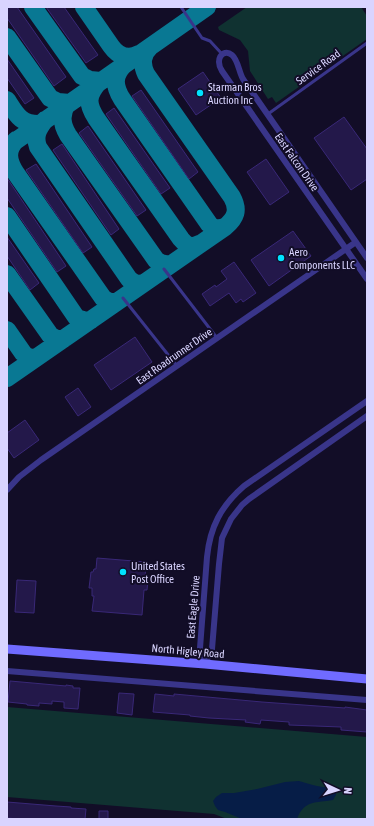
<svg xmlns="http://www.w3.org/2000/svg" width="374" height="826" viewBox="0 0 374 826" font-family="'Asap Condensed',sans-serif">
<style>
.green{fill:#103231}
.water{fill:#061d47}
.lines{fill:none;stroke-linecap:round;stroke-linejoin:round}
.taxiway{stroke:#097893;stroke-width:18}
.building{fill:#23184a;stroke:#392877}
.lane{stroke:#39358a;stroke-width:3}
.street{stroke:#39358a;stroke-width:6}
.secondary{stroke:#706bff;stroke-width:9}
.poi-dot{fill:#00e2ff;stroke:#120d27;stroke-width:1.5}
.labels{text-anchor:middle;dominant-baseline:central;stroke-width:4;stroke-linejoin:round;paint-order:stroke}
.street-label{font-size:11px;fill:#d9d4ff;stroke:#120d27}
.poi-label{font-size:11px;fill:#d9d4ff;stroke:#120d27;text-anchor:start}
</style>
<rect width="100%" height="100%" fill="#120d27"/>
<!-- green -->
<path class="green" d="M247 7H361L367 16V39L276 103 272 97 268 99 250 71 248 51 240 40 219 30 218 27Z
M7 707 367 737V819H227L214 814 202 813 7 797Z"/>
<!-- water -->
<path class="water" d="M299 781C307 783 315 786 323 787 328 788 332 788 336 791V795L333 800C316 803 304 800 297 819H242L225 812 218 810 215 806 213 801 216 797 222 793H234L257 789 285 782Z"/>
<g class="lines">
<!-- taxiway -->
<path class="taxiway" d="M33 7 82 76 90 80 101 81
M84 7 111 46C118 56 128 60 139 54
M7 37 50 98 58 102 70 103
M124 65C113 76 114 86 122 99L209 224C214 229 218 229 225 227
M98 83C87 96 87 104 96 118L181 239C187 246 191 248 199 244
M7 100C16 114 21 125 40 124
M67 104C60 115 62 125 68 135L156 260C161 264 165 265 171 264
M45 120C38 129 34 136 38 147L129 279C134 283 137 285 144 283
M16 140C6 151 8 160 15 172L103 298C108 302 112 303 118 301
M7 147 207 7
M7 216 76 317 84 321 91 320
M7 274 50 335C55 339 59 340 65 338
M7 330 23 353C28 358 33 359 39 356
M7 378 225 227C236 218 239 210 232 197L146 74C141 63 142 55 150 47"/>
</g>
<!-- building -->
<path class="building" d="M7 7H17L66 77 54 86 7 18Z
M46 7H64L98 55 86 63Z
M7 59 34 98 25 104 7 78Z
M203 72 221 98 196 115 178 89Z
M141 90 198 172 189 179 132 96Z
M114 108 170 188 161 194 106 114Z
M344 117 367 149V179L351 190 314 138Z
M88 126 146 210 137 216 79 133Z
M62 144 119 229 111 235 53 150Z
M266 159 289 192 270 205 247 172Z
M36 164 92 247 83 253 26 170Z
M7 178 66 266 57 272 7 198Z
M293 231 311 256 269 286 251 260Z
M7 237 39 283 30 290 7 256Z
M234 262 256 293 243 302 241 299 236 303 229 293 210 306 202 294 215 285 216 287 227 279 221 271Z
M135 337 152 362 111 390 94 365Z
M78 388 91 407 78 416 65 397Z
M25 420 39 440 14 458 7 448V433Z
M97 558 146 562 145 579 148 580 147 590H144L142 615 92 611 94 596H92V588H89L91 572H93L94 569H96Z
M17 580 36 581 34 613 15 612Z
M10 681 66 686V685L73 686V688H80L78 709 64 708V702L52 701V704L39 703V706L27 705V704L8 702Z
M119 693 134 694 132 715 117 713Z
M155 694 174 696V694L262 702 345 708V707L367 710V732L341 730V727L289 725V722L261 720 260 724 245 722 246 720 209 718 190 716V715L153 712Z
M7 802 56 806 71 807V808L86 809 85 819H19L7 818Z
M99 811H108V819H99Z"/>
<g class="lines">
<!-- lane -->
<path class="lane" d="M181 7 202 38 210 41 222 54
M268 114 367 43
M164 269 217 338
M123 298 177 366"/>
<!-- street -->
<path class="street" d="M367 258 243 79C239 72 238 60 232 55 226 50 219 54 219 62 219 65 220 68 222 71L367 279
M7 490 19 477 41 460 356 242
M205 664 200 648 207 557C210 527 221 506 244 486L367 401
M205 664 212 649 219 564 222 538 231 519 242 505 249 499 367 416
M7 671 367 700"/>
<!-- secondary -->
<path class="secondary" d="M7 649 205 664 367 679"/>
</g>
<!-- markers -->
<g class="poi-dot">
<circle cx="200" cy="93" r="4"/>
<circle cx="281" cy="258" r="4"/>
<circle cx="123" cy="572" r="4"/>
</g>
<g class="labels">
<!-- street labels -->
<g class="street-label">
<text transform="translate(318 67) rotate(-36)">Service Road</text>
<text transform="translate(297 162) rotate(55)">East Falcon Drive</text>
<text transform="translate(174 356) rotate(-35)">East Roadrunner Drive</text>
<text transform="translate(193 607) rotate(-85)">East Eagle Drive</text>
<text transform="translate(188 651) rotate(5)">North Higley Road</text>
</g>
<!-- poi labels -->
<g class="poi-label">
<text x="208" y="87">Starman Bros<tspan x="208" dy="13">Auction Inc</tspan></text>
<text x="289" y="252">Aero<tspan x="289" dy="13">Components LLC</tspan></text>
<text x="131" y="566">United States<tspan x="131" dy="13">Post Office</tspan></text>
</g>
</g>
<!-- border -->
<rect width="374" height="826" fill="none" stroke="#d9d4ff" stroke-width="16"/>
<!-- north arrow -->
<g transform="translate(338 790) rotate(94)" stroke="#120d27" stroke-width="3" paint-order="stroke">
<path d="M0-3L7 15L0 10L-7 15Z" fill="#d9d4ff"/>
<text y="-6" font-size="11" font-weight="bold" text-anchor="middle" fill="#d9d4ff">N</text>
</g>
</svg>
